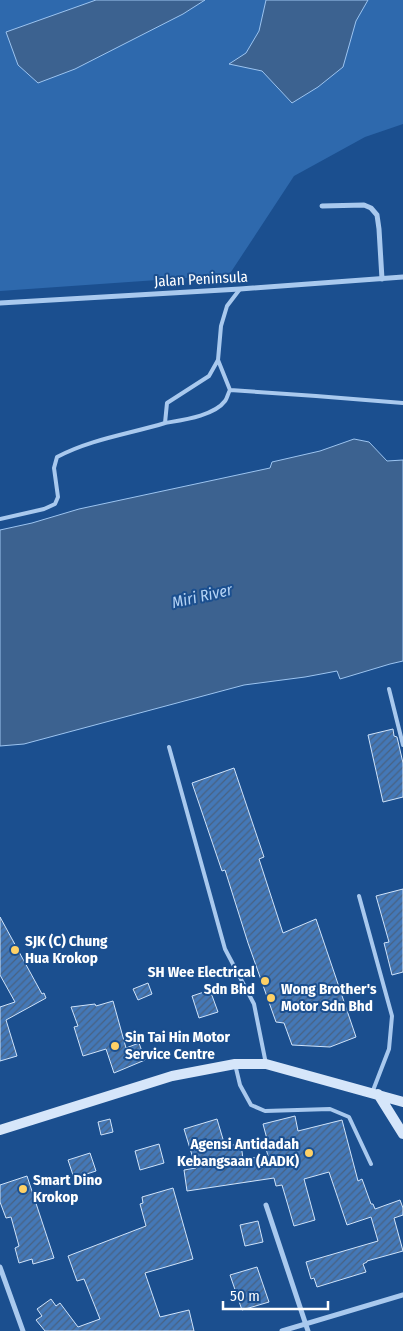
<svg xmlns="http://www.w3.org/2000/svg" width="403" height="1331" viewBox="0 0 403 1331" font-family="'Fira Sans Condensed',sans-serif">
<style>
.grass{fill:#2e69ad}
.water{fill:#3c6290;stroke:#9cc4f0}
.building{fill:url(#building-hatch);stroke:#cfe3fa}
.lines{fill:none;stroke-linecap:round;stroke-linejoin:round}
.lane{stroke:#a9c9ee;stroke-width:4}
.street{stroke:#a9c9ee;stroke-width:5}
.secondary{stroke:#d6e6fa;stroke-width:10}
.poi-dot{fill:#ffd166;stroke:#1b4f8f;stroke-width:2}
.labels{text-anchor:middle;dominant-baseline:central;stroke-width:4;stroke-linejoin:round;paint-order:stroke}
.street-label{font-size:15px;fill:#fff;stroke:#1b4f8f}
.poi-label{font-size:15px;font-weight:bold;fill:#fff;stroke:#1b4f8f;text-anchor:start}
.water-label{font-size:16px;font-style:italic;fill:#b5d3f5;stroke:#1b4f8f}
</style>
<defs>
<pattern id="building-hatch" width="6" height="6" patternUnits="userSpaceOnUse" patternTransform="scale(1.25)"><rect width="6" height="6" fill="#4478b7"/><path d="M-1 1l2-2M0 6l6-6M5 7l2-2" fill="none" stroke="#486282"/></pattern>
</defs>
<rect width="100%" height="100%" fill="#1b4f8f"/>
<!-- grass -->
<path class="grass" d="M0 0H403V124L365 137 294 176 229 275 0 291Z"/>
<!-- water -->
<path class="water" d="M96 0H205L183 14 75 69 38 83 18 65 6 32Z
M266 0H368L356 21 343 67 318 87 292 103 262 71 229 64 246 53 259 31Z
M354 439 369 442 387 461 403 460V661L390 664 340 679 337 671 305 677 244 685 24 744 0 746V530L32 523 79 509 270 468 272 462 320 451Z"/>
<!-- building -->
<path class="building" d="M393 729 394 736 397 737 403 763V797L383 802 368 735Z
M234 768 264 857 259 859 283 933 316 919 356 1037 330 1047 292 1045 284 1023 276 1022 248 943 225 870 222 871 192 783Z
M403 889V972L392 975 384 943 389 942 376 896Z
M0 917 42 994 44 993 46 998 6 1020 17 1056 0 1061V1007L15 1002 0 975Z
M148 983 152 994 138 1000 133 989Z
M210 990 218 1012 199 1018 192 996Z
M113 1001 126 1048 139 1043 145 1060 114 1073 106 1049 83 1056 74 1027 78 1026 71 1007 95 1004 96 1006Z
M295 1116 298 1131 342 1120 358 1181 362 1179 371 1204H373L375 1209 400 1200 403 1208V1215L394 1218 403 1251 367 1261V1262L363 1264 366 1272 317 1287 314 1278 311 1279 306 1262 378 1241 371 1217 347 1225 329 1172 304 1179 315 1220 294 1226 282 1185 276 1186 274 1178 187 1191 184 1170 196 1168 184 1129 217 1119 225 1146 241 1144 243 1159 268 1156 264 1141 267 1139 263 1124Z
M110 1119 113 1132 101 1135 98 1122Z
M159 1144 164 1163 140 1170 135 1151Z
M90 1153 96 1171 74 1178 68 1160Z
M27 1176 54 1258 33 1264 32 1259 19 1263 15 1248 19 1246 11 1217 6 1218 0 1202V1185Z
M173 1188 193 1259 145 1273 160 1317 189 1310 194 1331H45L36 1320 42 1316 37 1309 51 1299 56 1306 60 1303 78 1327 100 1319 84 1279 77 1281 68 1256 146 1226 140 1204 143 1203 142 1197Z
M258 1221 263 1242 245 1246 240 1225Z
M257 1267 269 1302 242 1310 230 1275Z"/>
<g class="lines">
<!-- lane -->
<path class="lane" d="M230 390 316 396 403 403
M165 423C182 420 214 416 225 401 227 399 228 393 230 390L218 360
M0 519 44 509 55 504 58 497 54 468 57 457C91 439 129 434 165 423L167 403 209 376 218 360 221 326 227 306 240 289
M389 689 403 745
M169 747 225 949 254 1004 266 1064
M359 896 392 1016 389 1049 372 1093
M235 1064 240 1085 251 1105 265 1111 330 1109 349 1117 371 1164"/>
<!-- street -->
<path class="street" d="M322 206 364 205 371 208 377 215 379 229 382 279
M0 303 240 289 403 277
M266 1205 308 1331
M0 1267 23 1331
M282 1331 403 1295"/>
<!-- secondary -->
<path class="secondary" d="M378 1094 403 1134
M0 1130 172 1076 235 1064H266L403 1102"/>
</g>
<!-- markers -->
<g class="poi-dot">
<circle cx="15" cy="950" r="5"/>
<circle cx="265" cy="981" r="5"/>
<circle cx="271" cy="998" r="5"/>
<circle cx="115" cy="1046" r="5"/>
<circle cx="309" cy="1153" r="5"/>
<circle cx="23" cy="1189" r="5"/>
</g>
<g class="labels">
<!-- street labels -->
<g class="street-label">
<text transform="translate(201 279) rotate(-3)">Jalan Peninsula</text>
</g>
<!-- poi labels -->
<g class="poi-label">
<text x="25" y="941">SJK (C) Chung<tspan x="25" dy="17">Hua Krokop</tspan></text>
<text x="255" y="972" text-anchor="end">SH Wee Electrical<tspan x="255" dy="17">Sdn Bhd</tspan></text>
<text x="281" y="989">Wong Brother's<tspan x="281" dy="17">Motor Sdn Bhd</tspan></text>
<text x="125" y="1037">Sin Tai Hin Motor<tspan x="125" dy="17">Service Centre</tspan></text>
<text x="299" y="1144" text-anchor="end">Agensi Antidadah<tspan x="299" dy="17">Kebangsaan (AADK)</tspan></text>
<text x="33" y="1180">Smart Dino<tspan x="33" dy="17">Krokop</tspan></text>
</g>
<!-- water labels -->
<g class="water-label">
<text transform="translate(202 596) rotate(-13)">Miri River</text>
</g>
</g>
<!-- scale -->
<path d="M223 1301v8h105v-8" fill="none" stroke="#ffffff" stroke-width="2.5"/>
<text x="230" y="1301" font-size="15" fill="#ffffff" stroke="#1b4f8f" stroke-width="4" paint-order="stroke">50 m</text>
</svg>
